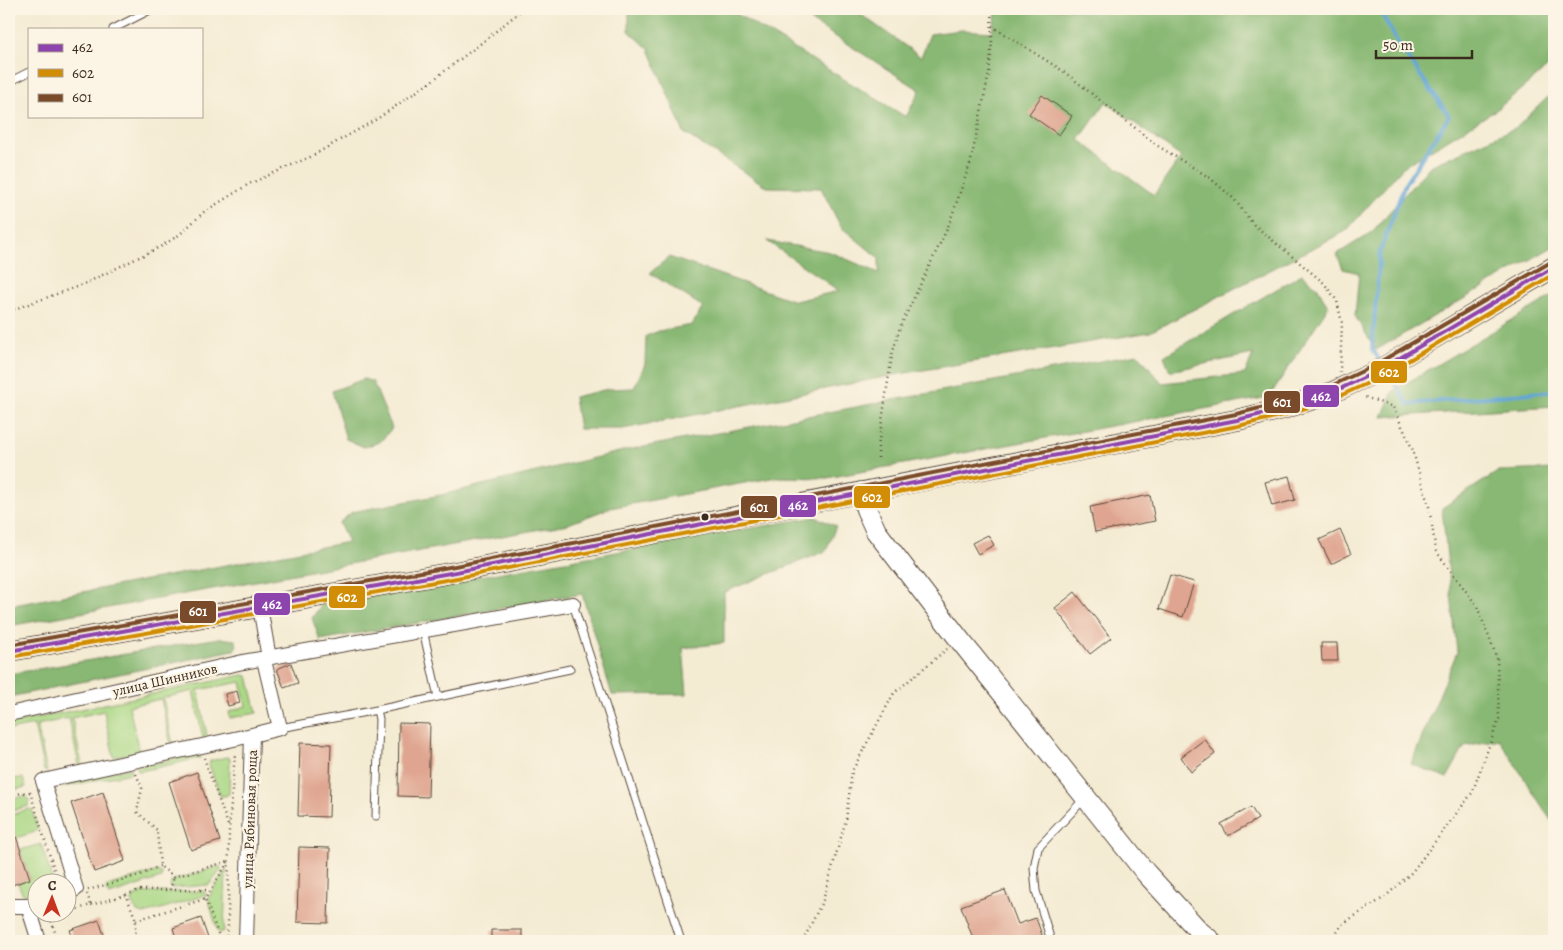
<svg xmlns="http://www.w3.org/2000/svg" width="1563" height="950" viewBox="0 0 1563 950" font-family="Alegreya,serif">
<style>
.green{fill:#abd886;stroke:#738152}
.forest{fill:#88b873;stroke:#627148;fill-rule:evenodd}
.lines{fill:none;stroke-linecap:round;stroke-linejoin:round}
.stream{stroke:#62a5d6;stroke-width:4}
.building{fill:#dfa590}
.service-casing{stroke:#574739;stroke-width:9}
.minor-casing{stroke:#574739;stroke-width:16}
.secondary-casing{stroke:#574739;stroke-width:22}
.path{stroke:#574739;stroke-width:2.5;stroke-dasharray:1 4;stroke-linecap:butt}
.service{stroke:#fff;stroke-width:7}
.minor{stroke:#fff;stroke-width:14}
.secondary{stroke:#fff;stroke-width:20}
.bus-1-casing{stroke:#fcf5e5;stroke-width:8}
.bus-2-casing{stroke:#fcf5e5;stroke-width:8}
.bus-3-casing{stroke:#fcf5e5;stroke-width:8}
.bus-1{stroke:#8e44ad;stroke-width:4}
.bus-2{stroke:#d18d06;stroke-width:4}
.bus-3{stroke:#7a4b2a;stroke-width:4}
.bus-dot{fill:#3b2a1e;stroke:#fcf5e5;stroke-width:2}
.labels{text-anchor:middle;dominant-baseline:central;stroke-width:4.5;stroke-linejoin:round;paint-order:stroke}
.street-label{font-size:14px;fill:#3b2a1e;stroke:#fcf5e5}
.line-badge{stroke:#fcf5e5;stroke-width:2}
.badge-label{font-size:14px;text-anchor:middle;font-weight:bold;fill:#fff}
</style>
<rect width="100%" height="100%" fill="#fcf5e5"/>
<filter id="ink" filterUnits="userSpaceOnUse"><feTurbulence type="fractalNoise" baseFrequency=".02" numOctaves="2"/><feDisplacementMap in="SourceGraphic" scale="10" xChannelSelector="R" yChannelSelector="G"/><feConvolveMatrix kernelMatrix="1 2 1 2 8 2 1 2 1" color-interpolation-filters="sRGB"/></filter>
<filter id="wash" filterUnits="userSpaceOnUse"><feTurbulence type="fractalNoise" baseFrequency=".0096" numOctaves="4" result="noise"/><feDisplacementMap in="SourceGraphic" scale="20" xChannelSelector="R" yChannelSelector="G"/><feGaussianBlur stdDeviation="1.12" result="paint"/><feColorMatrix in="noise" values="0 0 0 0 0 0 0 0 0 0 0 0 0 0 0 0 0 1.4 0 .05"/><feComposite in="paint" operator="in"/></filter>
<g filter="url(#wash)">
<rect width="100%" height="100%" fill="#f4ebd3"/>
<!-- green -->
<path class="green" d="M243 675 248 676 257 713 230 718 229 712 246 706 241 682 198 690 207 736 203 738 193 691 163 698 173 744 171 745 161 699 129 706 139 752 117 756 114 758 104 711 72 718 82 765H79L69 718 37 725 47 772 44 771 34 725 9 730V724Z
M201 753 200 758 141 771H138L137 767Z
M226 757 230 758 229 794 225 796H220L209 764 210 761Z
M9 764 12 779 23 778 26 787 9 791Z
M131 768 130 773 68 786 62 787 60 783Z
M25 796 29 800 28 806 12 811 9 800Z
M28 809 32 810 38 829 35 832 16 838 9 816Z
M41 844 53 882H38L37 891 25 895 22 893 18 883 30 879 20 850Z
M220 866 221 870 209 885 171 888 170 886 171 882 174 880Z
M226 869 224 930 223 932H218L208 898Z
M158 871 162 874 161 878 109 895 106 891 107 886Z
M198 891H204L206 895 144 914 137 912 132 901 133 897 142 893Z"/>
<!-- forest -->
<path class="forest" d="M629 9H729L906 117 920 90 792 9H853L921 57 930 34 962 30 992 32 997 9H1554V62L1496 110 1403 167 1346 231 1150 332 900 374 623 429H579L574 397 608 389 634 388 645 364 646 336 659 331 692 325 703 307 650 273 669 257 795 301 839 291 767 241 830 252 879 273V258L841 227 821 188 767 187 684 133 649 49 629 31ZM1106 102 1181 157 1154 195 1079 140Z
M1554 91V246L1376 350 1355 316 1359 273 1343 269 1337 254 1371 233 1430 166 1517 127Z
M1302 274 1318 288 1328 307 1269 397 827 478 777 477 610 508 568 524 9 626V606L348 542 339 523 352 512 441 495 627 450 1138 354 1162 383 1245 374 1253 354 1170 371 1164 356Z
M1554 295V406L1382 417 1393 391Z
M364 379 373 382 392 428 380 442 364 447 346 439 332 391Z
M1554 469V825L1499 739 1465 746 1447 778 1411 764 1457 652 1442 508 1499 471Z
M815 517 836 526 826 551 724 592V643L683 648 687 694 612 695 582 594 320 640 312 618 322 604Z
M219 638 235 640 237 645 234 650 9 697V674Z"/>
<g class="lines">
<!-- stream -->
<path class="stream" d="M1379 9 1399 45 1449 116 1405 184 1380 251 1372 348 1381 363
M1388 373 1408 404 1554 391"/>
</g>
<g id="blocks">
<!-- building -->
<path class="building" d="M1042 95 1072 116 1059 135 1029 114Z
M1289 476 1295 500 1272 506 1265 482Z
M1150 495 1155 521 1095 532 1090 507Z
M1340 530 1351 554 1331 564 1319 540Z
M988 535 994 545 978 554 972 543Z
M1170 575 1194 582 1183 617 1159 609Z
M1075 592 1111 638 1090 654 1055 608Z
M1321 643H1337L1338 661H1322Z
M291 663 298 683 284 688 277 669Z
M237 691 240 703 228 706 225 694Z
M399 723 430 724 428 797 398 796Z
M1205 739 1215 754 1191 772 1181 757Z
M300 743 331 744 329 817 298 816Z
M197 772 220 841 191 850 169 782Z
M103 792 125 861 94 872 71 803Z
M1251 807 1258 819 1228 836 1221 824Z
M9 821H11L30 879 9 886Z
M299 847 330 848 328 923 297 922Z
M1005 890 1018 924 1036 918 1044 941H974L961 906Z
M201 918 209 941H177L173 928Z
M99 920 106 941H74L70 930Z
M491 930H522V941H491Z"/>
</g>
</g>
<g filter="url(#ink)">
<use href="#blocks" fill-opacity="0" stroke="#574739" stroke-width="1"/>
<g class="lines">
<!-- service casing -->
<g class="service-casing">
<path id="service" d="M113 29 152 9
M9 82 29 72
M573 604 681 941
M423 630 438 697
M280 728 377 710 570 669
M376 816 379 719 377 710
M1051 941 1036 891 1034 868 1038 848 1085 798"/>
</g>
<!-- minor casing -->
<g class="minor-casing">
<path id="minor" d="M260 607 269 658
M9 714 243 662 573 604
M68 892 76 889 43 781 252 735
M9 906H28L38 903
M28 906 39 941
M246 941 252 735 280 728 264 660"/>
</g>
<!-- secondary casing -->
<g class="secondary-casing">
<path id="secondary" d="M861 492 866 509 876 531 959 639 1146 873 1200 932 1211 941
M9 651 456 572 904 484 1237 420 1282 409 1331 393 1376 372 1554 267"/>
</g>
<!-- path -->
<path class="path" d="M992 26 1063 71 1158 146 1210 178 1234 199 1253 224 1324 283 1337 301 1342 323 1340 372
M9 311 82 285 160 247 179 235 204 212 249 184 310 157 377 119 429 83 484 41 523 9
M878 458V447L892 355 900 327 948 227 971 161 989 73 992 42 991 9
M204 758 229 828
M136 774 142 788 137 812 157 830 160 866 174 877 229 861
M30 792 58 882
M9 795 30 792
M88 890 140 875 160 866
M170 890H210
M126 895 139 890H170L174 877
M91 905 126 895 136 920 135 941
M68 912 91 905 87 894
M136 920 205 899
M58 941 50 917 65 912
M225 941 228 929 229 830 235 752
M225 941 219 936 205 899 228 862
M803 941 823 900 846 820 852 771 894 693 947 649
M1332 941 1342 924 1385 897 1412 872 1472 793 1499 719 1497 658 1477 606 1436 551 1429 507 1412 448 1393 407 1362 396"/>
<!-- service -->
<use href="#service" class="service"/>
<!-- minor -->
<use href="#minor" class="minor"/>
<!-- secondary -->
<use href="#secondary" class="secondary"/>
<!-- bus-1 casing -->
<g class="bus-1-casing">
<path id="bus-1" d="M9 651 456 572 1237 420 1282 409 1331 393 1376 372 1554 267"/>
</g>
<!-- bus-2 casing -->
<g class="bus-2-casing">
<path id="bus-2" d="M10 657 457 578 1238 426 1284 415 1333 399 1379 378 1554 274"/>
</g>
<!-- bus-3 casing -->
<g class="bus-3-casing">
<path id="bus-3" d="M9 645 455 566 1236 414 1280 403 1329 387 1373 366 1551 262"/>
</g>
<!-- bus-1 -->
<use href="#bus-1" class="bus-1"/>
<!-- bus-2 -->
<use href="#bus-2" class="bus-2"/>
<!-- bus-3 -->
<use href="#bus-3" class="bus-3"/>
</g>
</g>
<!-- markers -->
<circle class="bus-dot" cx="705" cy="517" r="4.5"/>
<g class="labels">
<!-- street labels -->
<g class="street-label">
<text transform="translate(165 680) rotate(-13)">улица Шинников</text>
<text transform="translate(250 819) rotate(-88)">улица Рябиновая роща</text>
</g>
</g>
<g class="line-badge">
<rect x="1370" y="360" width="38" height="24" rx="5" fill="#d18d06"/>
<rect x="1302" y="384" width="38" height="24" rx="5" fill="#8e44ad"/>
<rect x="1263" y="390" width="38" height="24" rx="5" fill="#7a4b2a"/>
<rect x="853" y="485" width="38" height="24" rx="5" fill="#d18d06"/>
<rect x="779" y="494" width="38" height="24" rx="5" fill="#8e44ad"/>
<rect x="740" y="495" width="38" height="24" rx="5" fill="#7a4b2a"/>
<rect x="328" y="585" width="38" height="24" rx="5" fill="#d18d06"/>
<rect x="253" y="592" width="38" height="24" rx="5" fill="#8e44ad"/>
<rect x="179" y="600" width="38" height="24" rx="5" fill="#7a4b2a"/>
</g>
<g class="badge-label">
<text x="1389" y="377">602</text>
<text x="1321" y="401">462</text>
<text x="1282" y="407">601</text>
<text x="872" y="502">602</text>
<text x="798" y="510">462</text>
<text x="759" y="512">601</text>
<text x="347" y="602">602</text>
<text x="272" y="609">462</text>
<text x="198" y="616">601</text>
</g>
<!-- margin -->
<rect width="1563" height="950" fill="none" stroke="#fcf5e5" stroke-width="30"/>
<!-- legend -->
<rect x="28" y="28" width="175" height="90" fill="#fcf5e5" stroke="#afa495"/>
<rect x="38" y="44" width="25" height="8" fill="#8e44ad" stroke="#afa495"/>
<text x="72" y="52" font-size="15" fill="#3b2a1e">462</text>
<rect x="38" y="69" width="25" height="8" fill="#d18d06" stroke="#afa495"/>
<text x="72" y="78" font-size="15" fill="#3b2a1e">602</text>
<rect x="38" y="94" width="25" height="8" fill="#7a4b2a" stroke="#afa495"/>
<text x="72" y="102" font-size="15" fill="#3b2a1e">601</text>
<!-- north arrow -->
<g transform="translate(52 898) rotate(1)"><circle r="24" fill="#fcf5e5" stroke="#afa495"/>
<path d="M0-4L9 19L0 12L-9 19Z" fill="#c8321e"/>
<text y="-8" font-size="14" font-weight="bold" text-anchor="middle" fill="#3b2a1e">С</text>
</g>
<!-- scale -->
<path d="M1376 50v8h96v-8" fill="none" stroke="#3b2a1e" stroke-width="2.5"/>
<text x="1383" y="50" font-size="15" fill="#3b2a1e" stroke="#fcf5e5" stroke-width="4" paint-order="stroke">50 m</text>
</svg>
